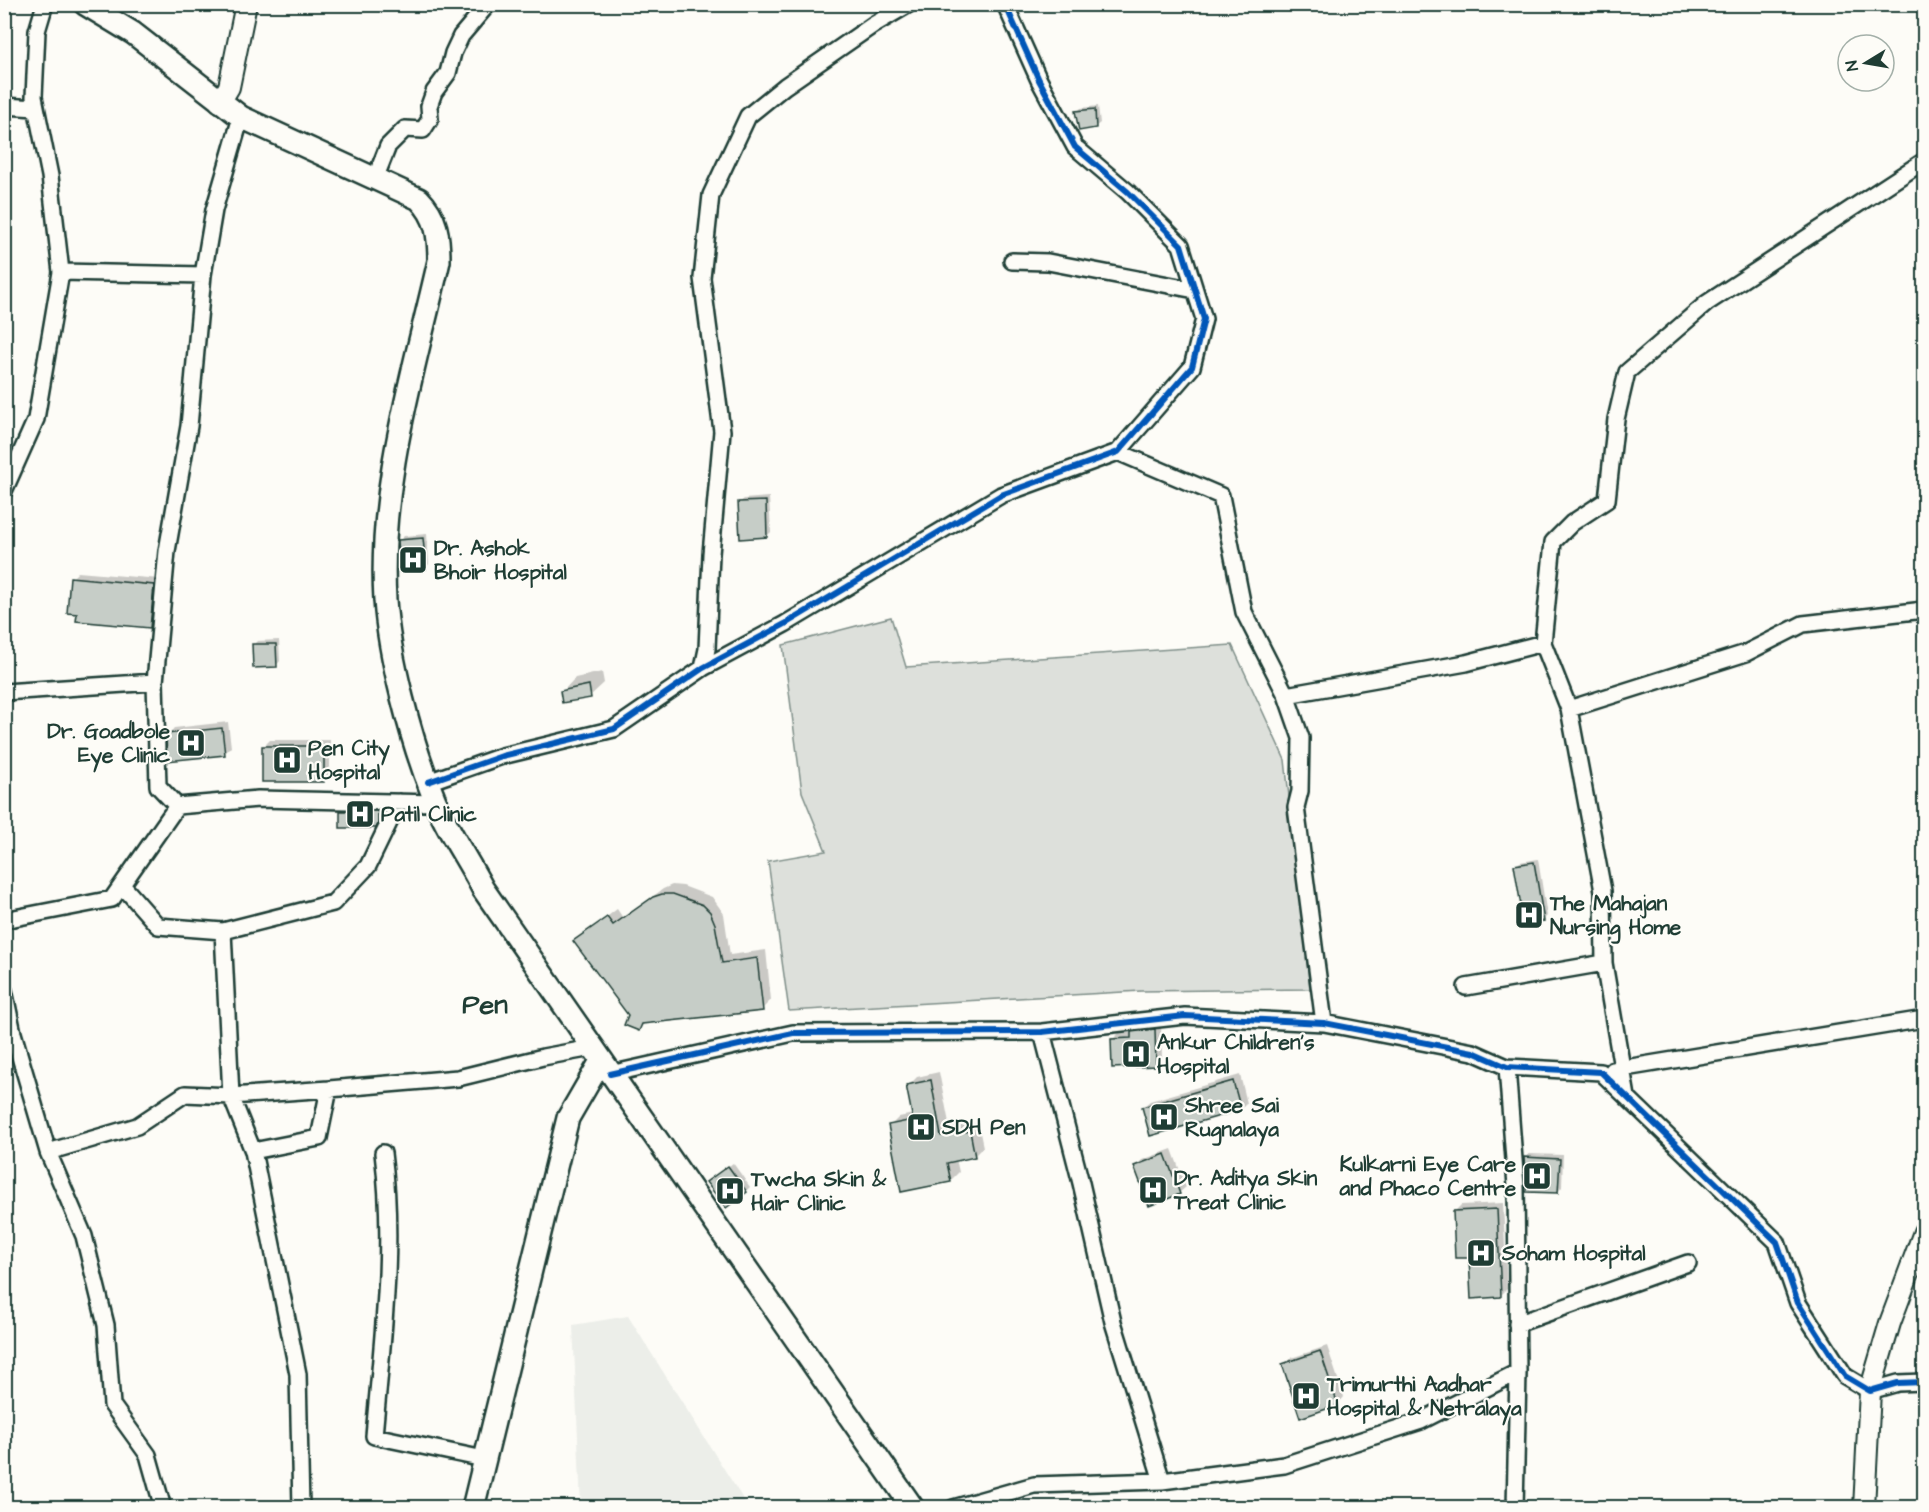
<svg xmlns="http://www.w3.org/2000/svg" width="1929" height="1512" viewBox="0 0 1929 1512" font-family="'Architects Daughter',sans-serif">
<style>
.built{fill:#eceee9}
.green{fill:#dde0db;stroke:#7e8e88;stroke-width:1.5}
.shadow{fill:#0003}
.building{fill:#c6cdc7;stroke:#1f3d34;stroke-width:1.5}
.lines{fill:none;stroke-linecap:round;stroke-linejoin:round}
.minor-casing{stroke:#1f3d34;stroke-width:20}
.tertiary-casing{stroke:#1f3d34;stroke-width:24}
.secondary-casing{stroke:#1f3d34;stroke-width:26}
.minor{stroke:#fdfcf7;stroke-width:15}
.tertiary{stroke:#fdfcf7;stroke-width:20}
.secondary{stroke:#fdfcf7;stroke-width:21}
.cycleway-casing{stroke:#fdfcf7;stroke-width:10}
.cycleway{stroke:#0057b8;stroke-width:6}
.labels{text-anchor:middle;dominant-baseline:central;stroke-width:4.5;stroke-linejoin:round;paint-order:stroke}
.poi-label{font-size:21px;font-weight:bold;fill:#1f3d34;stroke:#fdfcf7;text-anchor:start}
.district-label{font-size:27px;font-weight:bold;fill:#1f3d34;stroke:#fdfcf7}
</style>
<rect width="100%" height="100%" fill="#fdfcf7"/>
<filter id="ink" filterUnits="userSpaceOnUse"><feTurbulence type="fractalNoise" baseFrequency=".0167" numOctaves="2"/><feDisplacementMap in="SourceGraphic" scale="12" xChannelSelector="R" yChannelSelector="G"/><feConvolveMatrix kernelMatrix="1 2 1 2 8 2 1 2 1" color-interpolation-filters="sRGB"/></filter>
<g filter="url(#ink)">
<!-- built -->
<path class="built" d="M628 1316 748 1507H581L573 1325Z"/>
<!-- green -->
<path class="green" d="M891 617 906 667 1232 645 1285 760 1310 989 1141 991 789 1011 768 861 826 851 802 792 783 645Z"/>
<!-- shadow -->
<path class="shadow" d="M1098 106 1100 123 1095 127 1077 112 1081 108Z
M769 497 771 532 767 536 739 503 744 499Z
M427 534 429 564 425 568 400 540 404 536Z
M78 572 160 579 156 620 150 626 72 578Z
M279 640 280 661 276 666 253 645 257 641Z
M602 672 604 683 590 696 562 692 575 678Z
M228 722 231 747 225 753 168 735 174 728Z
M270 740H330V774L323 780 263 747Z
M346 807 381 808 379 822 375 826 342 811Z
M1538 859 1547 916 1543 920 1516 866 1520 862Z
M672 885 683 886 712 897 724 914 730 955 766 950 771 1000 762 1009 646 1022 639 1029 575 941 617 909 623 918 663 889Z
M1161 1023 1162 1058 1156 1065 1112 1040 1119 1033H1132L1139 1026Z
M939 1072 950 1128 978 1123 983 1147 974 1156 956 1159 959 1172 950 1181 890 1126 899 1117 913 1114 908 1086 917 1077Z
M1240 1075 1247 1103 1241 1109 1143 1107 1150 1101Z
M1172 1149 1186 1187 1179 1193 1136 1166 1142 1160Z
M1529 1154 1563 1155 1562 1187 1558 1192 1525 1158Z
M733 1163 750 1187 746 1191 712 1178Z
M1503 1203 1507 1289 1500 1296 1454 1212 1461 1205Z
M1327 1346 1344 1397 1338 1404 1301 1416 1284 1365 1291 1358Z"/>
<!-- building -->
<path class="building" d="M1095 109 1096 128 1079 131 1075 111Z
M766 501 767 537 740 539 738 502Z
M423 538 426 569 400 572 398 540Z
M70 577 154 585 150 628 76 621 77 614 67 613Z
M252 644H276L277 667 253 668Z
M589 685 591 698 562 703 560 691Z
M222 728 225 755 167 761 166 734Z
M262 746H324V782H262Z
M340 811H378V824L376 828H340Z
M1534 862 1544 921 1524 924 1514 865Z
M662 894H673L703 905 710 912 715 924 722 963 757 958 763 1011 642 1024 639 1031 624 1025 628 1015 573 941 607 917 613 925 653 897Z
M1155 1029 1156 1066 1112 1068 1111 1039 1131 1038V1032Z
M931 1080 941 1136 970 1131 975 1157 947 1163 951 1182 901 1192 888 1125 913 1120 906 1085Z
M1233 1081 1241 1110 1150 1136 1142 1107Z
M1165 1154 1180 1194 1149 1206 1134 1166Z
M1524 1157 1560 1159 1558 1193 1526 1192Z
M728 1166 747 1192 726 1208 706 1182Z
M1497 1209 1501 1297 1471 1299 1469 1258H1455L1453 1211Z
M1320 1351 1338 1405 1300 1418 1282 1364Z"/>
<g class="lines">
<!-- minor casing -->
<g class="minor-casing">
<path id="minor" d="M45 4 37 31 34 97 50 176 61 272
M4 106 36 108
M375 179 388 146 405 129 423 130 430 119 429 106 434 92 448 73 453 53 461 36 488 4
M1012 261 1048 262 1195 290
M203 275 214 210 241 117
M1118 452 1221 496 1244 612 1286 695 1301 738 1300 791 1296 807 1324 1023
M4 491 36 419 61 272 203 275 189 426 167 551 155 682 158 786 177 806
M703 668 707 649 711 554 722 431 702 278 711 195 748 116 785 86 873 25 909 4
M4 692 155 682
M1286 695 1466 663 1543 643
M1569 709 1746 653 1803 624 1924 610
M428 782 502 756 614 729 703 668 785 624 1001 495 1118 452 1192 367 1204 319 1181 245 1128 192 1075 147 1039 80 1005 4
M122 885 158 926 223 931 333 903 368 866 399 802
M4 920 112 899 177 806 258 799 436 803
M223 931 231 1096 253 1151
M1466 987 1604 963
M4 990 13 1033 48 1152 84 1236 106 1325 112 1405 148 1455 163 1508
M1042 1032 1081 1183 1113 1322 1162 1481
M1613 1070 1924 1019
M610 1074 793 1033 1042 1032 1185 1016 1324 1023 1473 1052 1507 1067 1601 1072 1777 1242 1798 1303 1845 1376 1870 1391 1898 1383 1924 1382
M1627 1097 1604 963 1603 891 1569 709 1543 643 1553 542 1572 523 1607 500 1616 419 1627 372 1707 303 1924 161
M48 1152 137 1126 185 1094 231 1096 329 1089
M383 1153C395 1246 382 1343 374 1436L484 1459
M1517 1324 1688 1263
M301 1508 298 1374 253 1151 319 1138 329 1089 458 1078 543 1057 592 1048
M953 1508 1034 1485 1162 1481 1284 1465 1421 1421 1518 1372 1516 1186 1507 1067
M1515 1508 1518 1372"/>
</g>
<!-- tertiary casing -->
<g class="tertiary-casing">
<path id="tertiary" d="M220 102 229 87 246 4
M1864 1508 1870 1391 1890 1323 1924 1232"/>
</g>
<!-- secondary casing -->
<g class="secondary-casing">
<path id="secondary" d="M85 4 133 33 241 117 419 199C437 217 439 236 439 261 414 371 378 485 385 600 389 657 411 740 432 793 444 826 467 858 483 889L913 1508
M473 1508 568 1118 601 1061"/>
</g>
<!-- minor -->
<use href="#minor" class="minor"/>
<!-- tertiary -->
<use href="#tertiary" class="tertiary"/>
<!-- secondary -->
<use href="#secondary" class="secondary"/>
<!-- cycleway casing -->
<g class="cycleway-casing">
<path id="cycleway" d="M428 782 502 756 614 729 703 668 785 624 1001 495 1118 452 1192 367 1204 319 1181 245 1128 192 1075 147 1039 80 1005 4
M610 1074 793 1033 1042 1032 1185 1016 1324 1023 1473 1052 1507 1067 1601 1072 1777 1242 1798 1303 1845 1376 1870 1391 1898 1383 1924 1382"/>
</g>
<!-- cycleway -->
<use href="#cycleway" class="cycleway"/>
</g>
</g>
<!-- icons -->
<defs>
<g id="hospital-square" transform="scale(1.5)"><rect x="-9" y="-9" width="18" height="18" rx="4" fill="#1f3d34" stroke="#fdfcf7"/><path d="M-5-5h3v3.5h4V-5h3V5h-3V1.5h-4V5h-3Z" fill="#fff"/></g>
</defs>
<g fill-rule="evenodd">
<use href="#hospital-square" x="413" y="560"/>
<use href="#hospital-square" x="191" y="743"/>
<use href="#hospital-square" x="287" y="760"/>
<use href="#hospital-square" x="360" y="814"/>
<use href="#hospital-square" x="1529" y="915"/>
<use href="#hospital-square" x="1136" y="1054"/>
<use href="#hospital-square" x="1164" y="1117"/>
<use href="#hospital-square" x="921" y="1127"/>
<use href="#hospital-square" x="1537" y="1176"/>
<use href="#hospital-square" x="1153" y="1190"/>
<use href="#hospital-square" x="730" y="1191"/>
<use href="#hospital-square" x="1481" y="1253"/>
<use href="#hospital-square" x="1306" y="1396"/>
</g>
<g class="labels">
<!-- poi labels -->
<g class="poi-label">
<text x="434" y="548">Dr. Ashok<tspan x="434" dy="24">Bhoir Hospital</tspan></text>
<text x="170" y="731" text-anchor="end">Dr. Goadbole<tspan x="170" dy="24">Eye Clinic</tspan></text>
<text x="308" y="748">Pen City<tspan x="308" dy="24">Hospital</tspan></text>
<text x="381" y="814">Patil Clinic</text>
<text x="1550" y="903">The Mahajan<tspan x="1550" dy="24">Nursing Home</tspan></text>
<text x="1157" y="1042">Ankur Children's<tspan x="1157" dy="24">Hospital</tspan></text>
<text x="1185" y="1105">Shree Sai<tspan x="1185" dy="24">Rugnalaya</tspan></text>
<text x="942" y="1127">SDH Pen</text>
<text x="1516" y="1164" text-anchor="end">Kulkarni Eye Care<tspan x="1516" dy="24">and Phaco Centre</tspan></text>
<text x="1174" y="1178">Dr. Aditya Skin<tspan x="1174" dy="24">Treat Clinic</tspan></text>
<text x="751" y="1179">Twcha Skin &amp;<tspan x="751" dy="24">Hair Clinic</tspan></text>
<text x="1502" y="1253">Soham Hospital</text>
<text x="1327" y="1384">Trimurthi Aadhar<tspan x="1327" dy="24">Hospital &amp; Netralaya</tspan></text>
</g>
<!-- district labels -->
<g class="district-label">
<text x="485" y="1005">Pen</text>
</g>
</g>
<!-- margin -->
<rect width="1929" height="1512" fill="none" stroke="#fdfcf7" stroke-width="24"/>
<rect x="12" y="12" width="1905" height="1488" fill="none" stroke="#1f3d34" stroke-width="2" filter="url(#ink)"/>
<!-- north arrow -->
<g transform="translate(1866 63) rotate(259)"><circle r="28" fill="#fdfcf7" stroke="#a4b0a9" stroke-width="1.5"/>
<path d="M0-4.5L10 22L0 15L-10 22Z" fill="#1f3d34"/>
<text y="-9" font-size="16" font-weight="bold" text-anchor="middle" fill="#1f3d34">N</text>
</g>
</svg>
